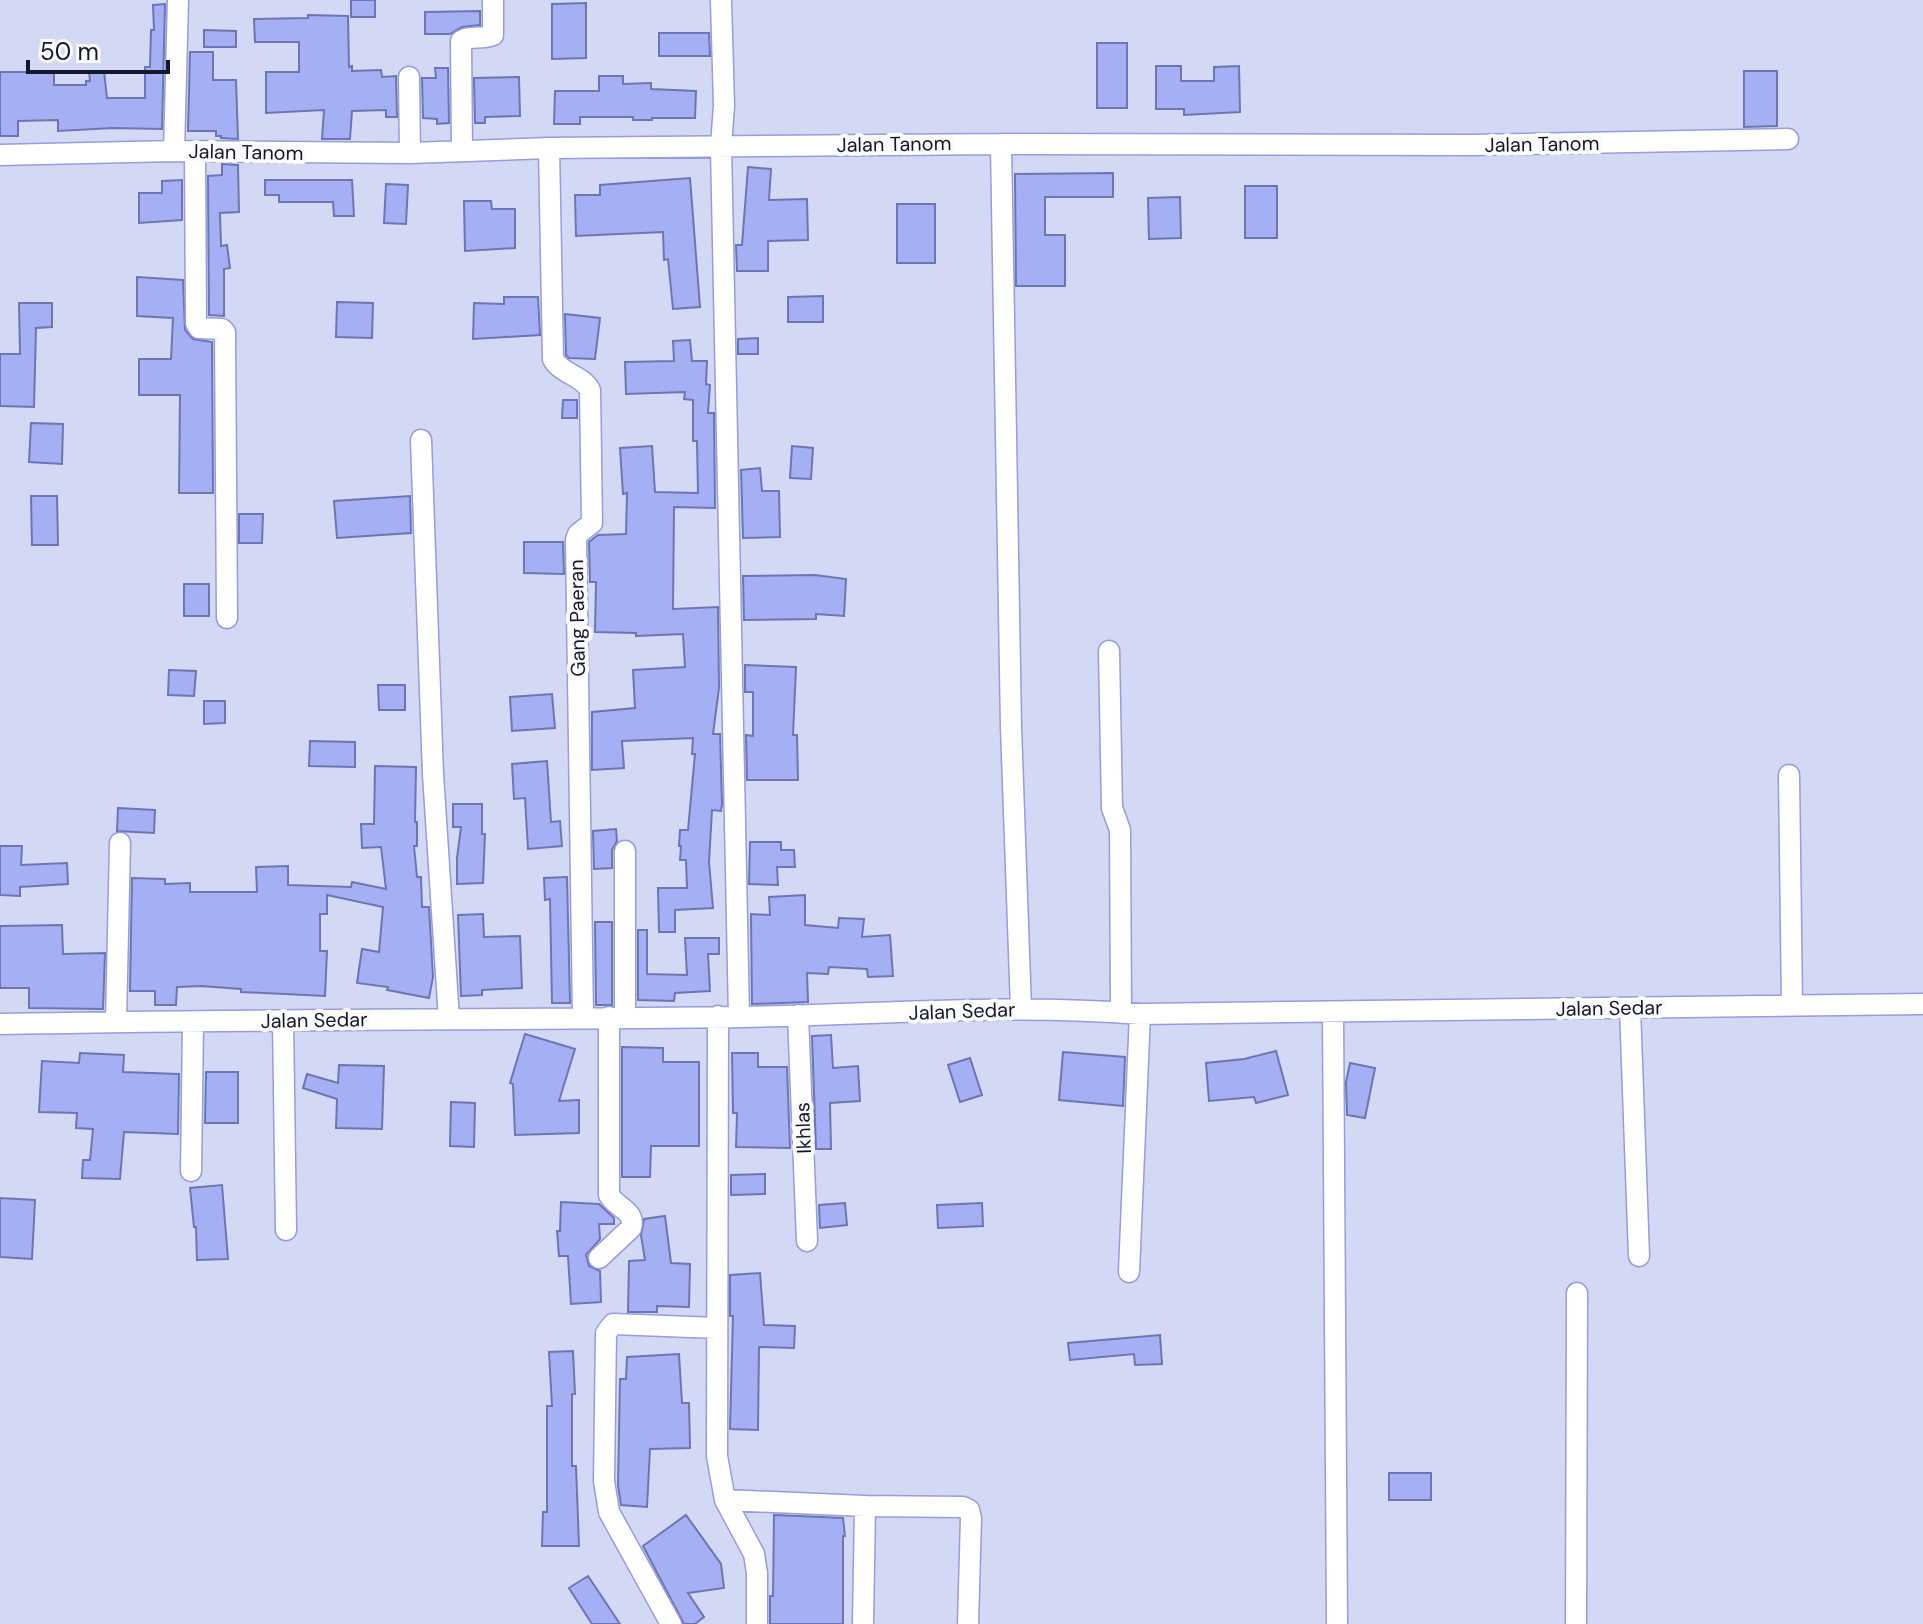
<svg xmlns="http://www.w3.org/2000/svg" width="1923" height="1624" viewBox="0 0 1923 1624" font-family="'DM Sans',sans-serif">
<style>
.building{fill:#a5b0f4;stroke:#6d75b2;stroke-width:2}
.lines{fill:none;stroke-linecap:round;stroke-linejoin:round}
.minor-casing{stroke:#949ddd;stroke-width:23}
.minor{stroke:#fff;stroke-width:20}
.labels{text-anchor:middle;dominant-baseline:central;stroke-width:8;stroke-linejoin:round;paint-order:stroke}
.street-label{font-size:20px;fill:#14172e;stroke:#fbfbfb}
</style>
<rect width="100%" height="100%" fill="#d3d9f4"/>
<!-- building -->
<path class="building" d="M351 0H375V17H351Z
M586 3V58L552 59V4Z
M165 4 162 129 113 128 58 131V120L18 121V136H0V72H54V85H86V81H90L89 72 104 71 107 98H145V67H150L151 30H154L153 5Z
M480 11V25L462 27 450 34H425V12Z
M308 15 348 16 349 67 352 66V71L381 70 382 77 396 76 397 117H386V110L352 111 350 139H322L324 110 266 113V72H299V42H255L254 19 308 18Z
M204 30 236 31V47H204Z
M659 33H709L710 56H659Z
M1097 43H1127V108H1097Z
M190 52H213V80H236L238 139 221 138V136H216V131H188Z
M1156 66H1181V81H1214V67L1239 66 1240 112 1184 115V109H1156Z
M435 68H448L449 123 437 124V119L423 118 422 78H436Z
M1744 71H1777V126L1744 127Z
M599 76H623V84L651 83V89L696 91 695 118H652V120H633V117H580V124H554L555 91H599Z
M519 77 520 116 485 117V123H475L474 78Z
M222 164 238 165 239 212 220 213 221 246 227 245 230 268 224 269V316L209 315 208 176 222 175Z
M748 167 771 169 769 200 807 199 808 240 768 241V271H737L736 245H742Z
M1113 173V197H1045V235H1065V286H1016L1015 174Z
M690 178 700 307 673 309 668 259 664 260 663 232 576 236 575 195H600V185Z
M182 180V220L139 223V193H162V181Z
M265 180H352L354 216H334L333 202H279V195H265Z
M386 184 408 185 406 224 384 223Z
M1245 186H1277V238H1245Z
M1180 197 1181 238 1149 239 1148 198Z
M464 201H491L492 209H515V248L465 251Z
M897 204H935V263H897Z
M137 277 183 280 185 330 193 339 212 342 213 493H179L180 395H139V359H171L173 318 137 316Z
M823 296V322H788V297Z
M504 297H538L540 335 473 339 474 303 504 304Z
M337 302 373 303 372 338 336 337Z
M19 303H52V327L36 328 34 407 0 406V354H20Z
M565 314 600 318 595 359 569 358 566 355Z
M758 338V354H738V339Z
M690 340 692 361H707L706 384 710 385 708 413H714L715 508 674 507 673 609 718 607 719 688 713 734H720L722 804 721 811 712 810 709 862 713 908 675 910V932H659L658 888H687L686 860H680L681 846H679L680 830H688L695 754H692L693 738 622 741 624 768 592 770V712L635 708 633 670 685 667 683 634 636 636V633L595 632 596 582H590L589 542 598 535 626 534 627 493 623 494 620 448 652 446 655 492 698 493 697 441H693V400L684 399 685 392 626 394 625 362 674 361 673 341Z
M563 400H577V418H562Z
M31 423 63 424 62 464 29 462Z
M792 446 813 448 811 479 790 478Z
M760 468 762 491H779L780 537 743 538 741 470Z
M31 496H57L58 545H32Z
M410 496 411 533 337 538 334 501Z
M239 514H263L262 543H239Z
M524 542H563L564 574 524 573Z
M815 575 846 579 844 616 816 614V619L744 620 743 576Z
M184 584H209V616H184Z
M745 665 796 667 793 735H797L798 780H747L746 735 753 736V692H745Z
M169 670 196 671 194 696 168 695Z
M378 685H405V710H379Z
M552 694 555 728 512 731 510 697Z
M204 701H225V723L204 724Z
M310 741 355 742V767L309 766Z
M547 761 551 822 560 821 562 846 528 849 525 798 514 799 512 764Z
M375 766 416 767 415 822H417V846H414L417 877H421L422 907H429L433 977 429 998 387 990 388 987 357 983 362 949 379 952 383 907 327 895V914H320V951H327L325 996 241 992V989L201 986 177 987 176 1005H155V991H130L132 878 165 879V884L190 883V892H257L256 867 288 866V885L351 887 352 882 386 889 381 847 362 848 361 824H374Z
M453 804H482V834H485L483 883 457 884V858L461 827H453Z
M118 808 155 810 154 833 117 831Z
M616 829 617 841 612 850V868L594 869 593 831Z
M750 842H781V850H794L795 867H777L778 885 749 884Z
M0 846H22L21 865 67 863 68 884 20 887V896L0 895Z
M567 877 570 1003H552L550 899 545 900 544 878Z
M805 895V925L838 928 839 918 864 919 862 937 890 935 893 976 868 977 867 969 829 967 828 974 807 973 808 1002 752 1004 751 914 770 915 769 897Z
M483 914 484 937 520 936 522 988 482 990V995L461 996 458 915Z
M595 922H612V1005H596Z
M62 925 63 954 105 953 103 1009 29 1008V988H0V926Z
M638 930H647V974L687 975 685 938H719V954H708L710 991 675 993 674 1001 638 1000Z
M525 1034 575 1049 559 1101 579 1100V1133L515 1135 513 1084 510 1083Z
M831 1035 833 1068 858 1066 860 1101 830 1103 831 1149H816L812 1036Z
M622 1047 663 1048V1062H699V1146H651L650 1177H622Z
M1276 1051 1288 1095 1256 1103 1254 1097 1209 1101 1206 1063 1244 1059Z
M1063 1052 1125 1057 1123 1106 1059 1100Z
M80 1053 124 1055 123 1072 179 1074 178 1134 124 1132 120 1179 82 1178 83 1160H90L93 1129 76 1128 77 1113 39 1112 42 1061 79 1063Z
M732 1053H758V1067H787L790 1148 736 1147 737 1113H733Z
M970 1058 982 1095 960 1102 948 1065Z
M1350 1063 1375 1068 1365 1118 1347 1115 1346 1082Z
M339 1065 384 1066 382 1129 336 1128 337 1099 303 1088 307 1074 338 1083Z
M206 1072H238V1123H205Z
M451 1102 475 1103 474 1147 450 1146Z
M765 1174V1194L731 1195V1175Z
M222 1185 228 1259 197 1260 196 1227H194L190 1188Z
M0 1198 35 1200 32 1259 0 1257Z
M561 1202 599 1204 614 1218V1224H599L600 1239 586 1255 589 1266 600 1271 601 1302 571 1304 568 1256H559L557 1231H560Z
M845 1203 847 1225 820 1228 819 1205Z
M982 1203 983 1226 938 1228 937 1205Z
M665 1216 671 1263 690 1264 689 1307 657 1306V1312H628L629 1261 645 1260 641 1235 644 1219Z
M760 1273 764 1325 795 1326 794 1348 759 1347 758 1430 730 1429 733 1316H730V1275Z
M1160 1335 1162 1364 1135 1365 1134 1354 1070 1360 1068 1343Z
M573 1351 575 1394H572V1466H576L579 1546H542L543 1512H547V1406H552L549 1352Z
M679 1354 682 1403H689L690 1448 650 1449 647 1507 621 1505 618 1485 620 1379H626L627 1357Z
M1389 1473H1431V1500H1389Z
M686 1515 721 1564 724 1588 688 1593 704 1617 695 1624H684L643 1546Z
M774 1515 843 1518 845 1536H843V1624H770V1596H773Z
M588 1576 620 1624H592L569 1588Z"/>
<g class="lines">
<!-- minor casing -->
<g class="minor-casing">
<path id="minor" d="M721 0 724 105 721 146 739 1017
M409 77 410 153
M1001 144 1011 727 1021 1009
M549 148 553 359C561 374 582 375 590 390L592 523 578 534 576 540 583 1017
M174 151 178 0
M462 151 461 41C471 35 482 40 493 35V0
M195 152 196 323 199 328 222 329 225 332 227 618
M0 155 174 151 410 153 549 148 1001 144 1471 145 1788 139
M421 440 433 774 449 1019
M1109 651 1112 808 1120 830 1121 1012
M1789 775 1792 1006
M625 851V1017
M1630 1008 1639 1256
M1333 1012 1337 1624
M798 1015 807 1241
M718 1016 717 1456 725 1500 754 1554 757 1573V1624
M116 1021 120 843
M283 1021 286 1230
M0 1024C247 1019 495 1020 742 1017 875 1015 1008 1003 1140 1014L1923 1004
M191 1171 193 1022
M599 1258 631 1228C636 1210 616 1208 609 1195V1017
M1129 1272 1140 1014
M725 1500 865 1506 863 1624
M865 1506 963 1507 969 1510 971 1518 968 1624
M671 1624 609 1512 604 1481 606 1333 613 1324 717 1328
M1576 1624 1577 1293"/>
</g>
<!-- minor -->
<use href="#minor" class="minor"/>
</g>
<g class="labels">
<!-- street labels -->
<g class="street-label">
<text transform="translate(894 144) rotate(-1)">Jalan Tanom</text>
<text transform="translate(1542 144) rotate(-1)">Jalan Tanom</text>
<text transform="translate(246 152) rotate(1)">Jalan Tanom</text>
<text transform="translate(577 618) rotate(-91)">Gang Paeran</text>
<text transform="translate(1609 1008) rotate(-1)">Jalan Sedar</text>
<text transform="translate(962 1011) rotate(-2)">Jalan Sedar</text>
<text transform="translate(314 1020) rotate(-1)">Jalan Sedar</text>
<text transform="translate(803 1128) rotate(-92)">Ikhlas</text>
</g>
</g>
<!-- scale -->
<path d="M28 60v12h140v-12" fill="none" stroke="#14172e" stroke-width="4"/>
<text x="40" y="60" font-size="24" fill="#14172e" stroke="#fbfbfb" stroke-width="6" paint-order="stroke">50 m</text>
</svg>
